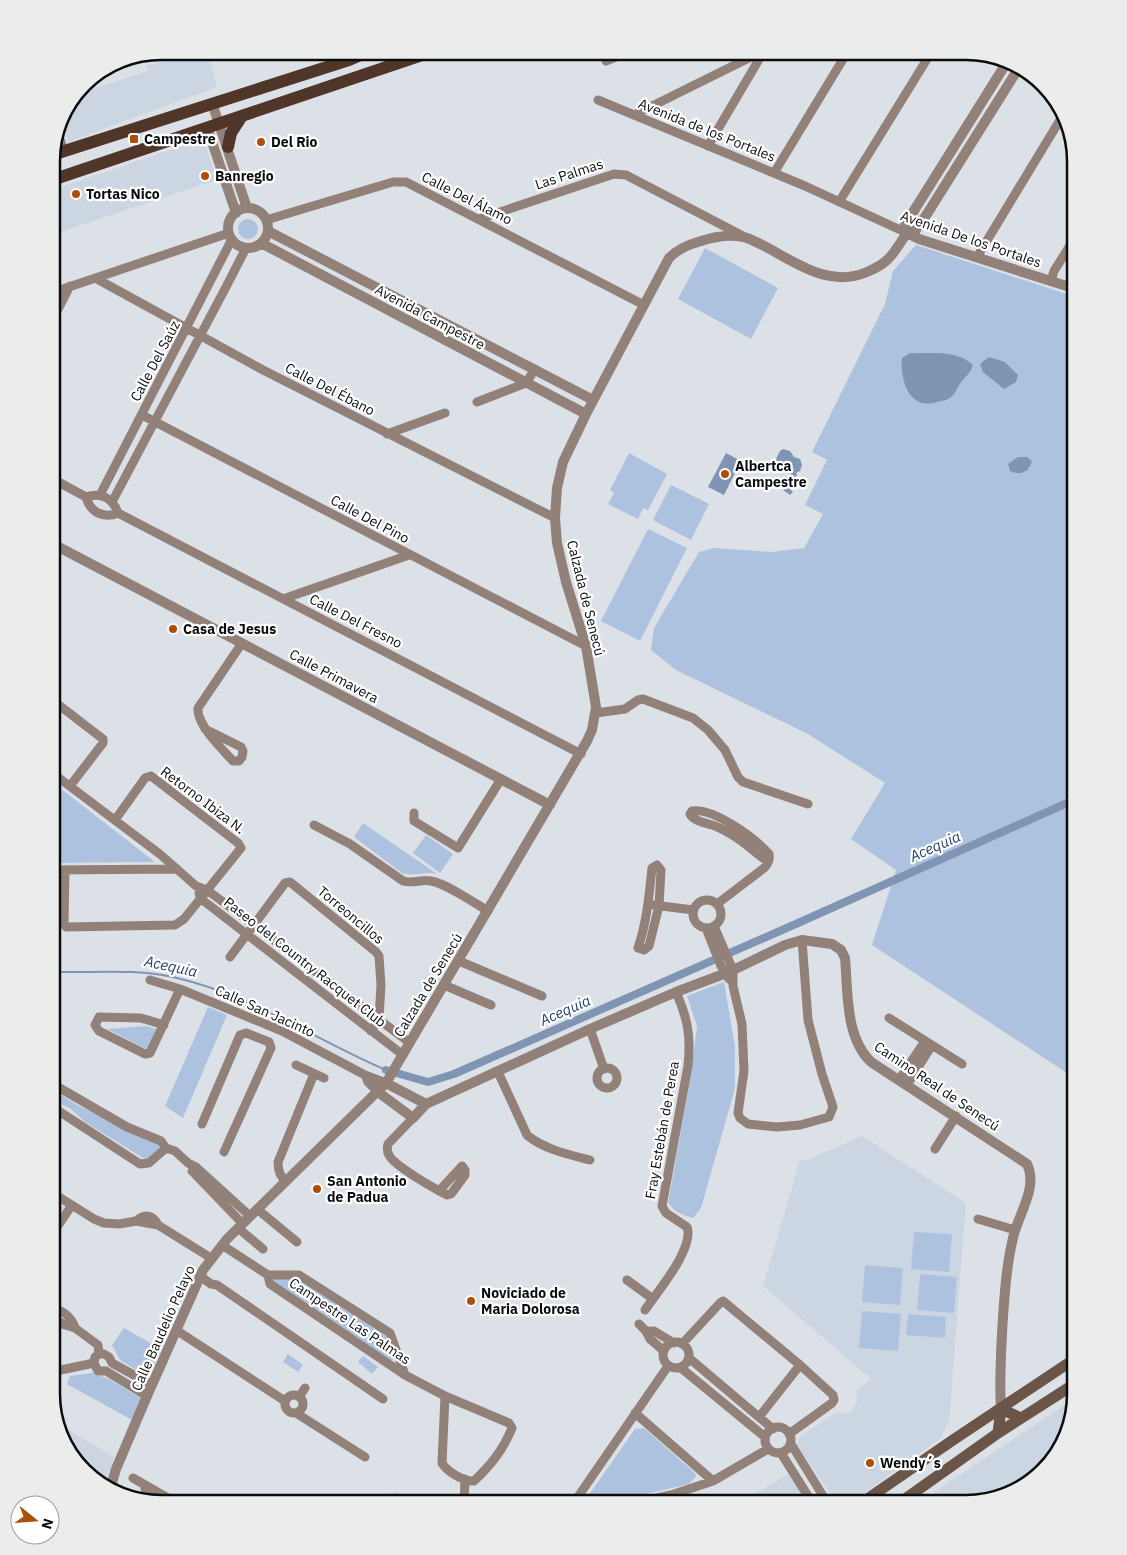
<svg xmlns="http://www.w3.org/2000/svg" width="1127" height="1555" viewBox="0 0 1127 1555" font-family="'IBM Plex Sans',sans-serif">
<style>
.built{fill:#ccd6e3}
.green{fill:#adc2df}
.water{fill:#8095b4}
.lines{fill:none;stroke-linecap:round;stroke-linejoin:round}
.stream{stroke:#8095b4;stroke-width:2}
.canal{stroke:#8095b4;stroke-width:8}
.minor{stroke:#928179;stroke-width:9}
.tertiary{stroke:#928179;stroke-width:10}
.secondary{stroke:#6b5549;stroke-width:11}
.primary{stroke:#503628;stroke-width:12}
.poi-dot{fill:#af4e08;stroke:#fff;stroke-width:2}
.labels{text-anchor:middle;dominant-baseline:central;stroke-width:4.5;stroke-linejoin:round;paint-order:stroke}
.street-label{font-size:14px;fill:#0a0c0e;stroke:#fff}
.poi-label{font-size:14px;font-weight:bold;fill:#0a0c0e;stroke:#fff;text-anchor:start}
.water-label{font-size:15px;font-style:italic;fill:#25446e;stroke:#fff}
.rim{fill:none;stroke:#0a0c0e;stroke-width:2.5}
</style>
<rect width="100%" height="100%" fill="#dce1e8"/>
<!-- built -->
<path class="built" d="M199 51H207L217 87 68 142 61 120 63 112 77 94 148 71 146 66Z
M203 139 217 180 51 235 52 190Z
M862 1136 966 1203 949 1422 947 1424 940 1439 849 1504H838L797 1446 799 1437 837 1412 843 1414 852 1411 857 1401 856 1391 871 1379 763 1286 800 1160 809 1159Z
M1075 1398 1061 1449 1021 1489 967 1504H928L934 1492Z
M59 1424 114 1457 105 1489 66 1449Z
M789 1474 808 1504H736L752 1495Z
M396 1491 415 1504H359L365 1500 366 1495 376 1502Z"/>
<!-- green -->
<path class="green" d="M238 229a10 10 0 1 1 20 0a10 10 0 1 1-20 0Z
M916 245 1076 297V1079L872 945 896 870 851 839 885 783 808 734 676 670 651 650 654 628 699 552 714 548 771 552 804 548 823 514 805 505 827 460 812 452 885 304 893 271Z
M705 248 778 288 751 339 678 299Z
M629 453 667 474 648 510 643 508 638 519 608 504 614 493 610 490Z
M671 485 709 504 691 540 653 520Z
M648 529 687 548 640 641 601 621Z
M51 781 155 862 51 863Z
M363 823 437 874C425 871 414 877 402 873L354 837Z
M426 835 453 854 440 873 413 853Z
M724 982 735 1047V1088L701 1208 693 1218C682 1215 675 1212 668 1203L691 1075 697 1026 687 996Z
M208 1007 227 1015 183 1118 165 1106Z
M146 1026 156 1029 148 1050 107 1029Z
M51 1089 79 1106 160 1143 159 1149 148 1161 85 1122 71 1109 51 1099Z
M51 1197 61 1204 63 1208 51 1227Z
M914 1232 952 1234 949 1272 911 1269Z
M865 1265 903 1268 900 1305 862 1302Z
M920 1274 957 1277 954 1313 917 1310Z
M276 1278H296L387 1337 392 1348 393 1360H388L273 1283V1281Z
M862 1311 901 1314 898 1351 859 1348Z
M908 1314 946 1317 945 1338 906 1335Z
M124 1328 161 1349 148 1377 120 1360 112 1345Z
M288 1354 303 1365 298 1372 283 1362Z
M363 1356 378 1367 372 1374 358 1362Z
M93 1373 109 1379 141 1398 132 1420 67 1384 70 1376Z
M644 1428 697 1475 689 1484 602 1504H588L586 1499 635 1429Z"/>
<!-- water -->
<path class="water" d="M910 353C931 354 956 349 973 365 969 376 965 376 960 384 957 388 956 393 951 397 948 400 942 401 937 402 909 411 900 380 902 358Z
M989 357 1005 362 1018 375 1016 382 1004 389 983 372 980 364Z
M783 449 790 451 794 457 800 459 802 465 800 471 796 473 797 475 789 488 793 492 790 495 783 490 787 485 791 473 783 472 781 468 777 467 774 463 780 451Z
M726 453 741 461 724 495 708 487Z
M1018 457H1027L1032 461C1029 472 1021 476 1010 471L1008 464Z"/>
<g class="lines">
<!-- stream -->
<path class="stream" d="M51 972C93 973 135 968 177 978 251 995 316 1040 386 1070"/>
<!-- canal -->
<path class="canal" d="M386 1070 428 1082 454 1074 798 923 1076 799"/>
<!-- minor -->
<path class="minor" d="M606 61 618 56 623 51
M598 100 805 186 907 233
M634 115 763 51
M57 131 64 151
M708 146 764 51
M774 173 848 51
M839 202 932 51
M479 219 614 174 626 175 743 236
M266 220 393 182H406L644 305
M977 257 1063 115
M97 279 263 370 555 518
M1051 281 1054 271 1076 236
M51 293 229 233
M51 323 70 286
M477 402 526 383 535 369
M142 415 586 646
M387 434 445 413
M51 478 86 497C101 492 113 498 118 513L581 754
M100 495 232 239
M86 497C90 512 103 519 118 513
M112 502 226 287 246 248
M51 556 57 546
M283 599 409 555
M51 699 103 739V743L70 786
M596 713 625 709 638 700 643 699 693 718 708 730 725 750 738 777 743 782 808 804
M205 729 241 747 243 751 242 757 239 761H233C223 750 196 724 198 708L242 643
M51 772 161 855 196 886 207 890 254 925 410 1043
M414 813V821L458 848 501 779
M314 825 350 844 403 881C413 884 422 879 431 881 447 884 473 902 488 911
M657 865 661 870 659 906 649 946 644 950 638 948C647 921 649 896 652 868Z
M51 870 177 869
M65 870 64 923 66 927 175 925 184 919 241 848 238 843 151 776 145 778 115 820
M199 893 201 899 209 905 403 1055
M693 914a14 14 0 1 1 28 0a14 14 0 1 1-28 0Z
M717 904 764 868C768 864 770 859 769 854 756 839 713 807 692 811L690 814C694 822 707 823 715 826 735 834 751 849 768 862
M654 905 693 910
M714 926 733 970V986L742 1024 744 1071 738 1113 740 1118 748 1124 777 1127 800 1125 829 1117 833 1107 822 1074 808 1020 802 940
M706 928 721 966 729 979
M230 957 285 883 290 882 376 952 379 956 381 985 379 1019 371 1031
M459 961 542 996
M150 980 180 989 282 1031 365 1075 386 1083
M444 985 491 1005
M889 1018 962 1064
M164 1025 141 1018 99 1017 95 1025 99 1031 145 1054 150 1053 180 989
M590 1029 604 1069
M296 1065 324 1078
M597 1078a10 10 0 1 1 20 0a10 10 0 1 1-20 0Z
M498 1072 527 1135C543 1149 570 1155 590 1160
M365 1075 368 1082 378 1092
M899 1080 925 1041
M51 1083 127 1127 161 1141 166 1148 175 1151 188 1163 196 1167 250 1216
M907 1085 932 1045
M51 1106 140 1164 149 1163 166 1148
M413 1118 388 1144C387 1148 387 1152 389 1155 393 1165 435 1189 447 1195L451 1194 465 1175V1170L462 1166 439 1191
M202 1124 240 1035 246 1033 269 1042 271 1048 224 1152
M935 1149 956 1116
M192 1171 242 1223
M286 1181C280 1177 278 1170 278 1162L314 1074
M51 1192 94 1219 104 1223 119 1224 136 1221 158 1225 211 1258
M257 1209 297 1242
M978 1219 1015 1230
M136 1221C145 1213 153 1215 158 1225
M238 1228 263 1249
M51 1236 72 1205
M222 1245 268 1275 270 1284 405 1375 445 1396 509 1423 512 1428C503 1450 491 1465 474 1481 465 1482 447 1472 442 1463L445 1396
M268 1275H299L390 1333 405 1375
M200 1276 211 1284 217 1285 383 1399
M627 1280 653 1299
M51 1307C62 1310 72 1317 75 1328
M645 1310C657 1292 695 1248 687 1227L666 1213 662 1206 688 1066C691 1037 688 1019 676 992
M51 1317 65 1325 75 1328 98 1345 99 1354 95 1357 94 1363
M639 1324 646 1331 650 1339 664 1351
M176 1330 285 1401
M646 1331H654L674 1343
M663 1355a13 13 0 1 1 26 0a13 13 0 1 1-26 0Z
M682 1344 720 1303 723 1301 800 1365 833 1395 834 1400 832 1403 789 1434
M99 1354H104L109 1357 112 1363 152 1385
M689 1358 773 1429
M94 1363 98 1371H106L147 1396
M681 1368 765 1437
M51 1372 94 1363
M285 1404a9 9 0 1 1 18 0a9 9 0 1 1-18 0Z
M299 1397 305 1388
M296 1413 365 1457
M635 1413 713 1481
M759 1417 800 1365
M765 1440a13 13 0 1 1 26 0a13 13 0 1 1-26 0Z
M791 1444 828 1504
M781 1453 813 1504
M133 1478 173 1501
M144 1484 148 1502
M158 1504 173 1501 180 1504
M464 1504 465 1479
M573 1504 668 1366
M629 1504 671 1495 713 1481 768 1449"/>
<!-- tertiary -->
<path class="tertiary" d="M212 103 247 208
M207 127 236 213
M228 228a20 20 0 1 1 40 0a20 20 0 1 1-40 0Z
M268 231 593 400
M907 233 915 231 927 214 1020 66
M907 233 905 225 1007 62
M907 233 919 239 1076 289
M261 243 586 414
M51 543 550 805
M386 1083 426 1104
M378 1092 413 1118 426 1104 437 1099 590 1029 676 992 729 972 785 945 802 940 832 944 841 950 845 958C848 992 845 1037 871 1062L1027 1164C1038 1186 1020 1212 1014 1234 1007 1261 1005 1289 1003 1317 1001 1348 999 1379 1001 1409
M110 1490 116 1469 147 1396 203 1270 227 1239 386 1083 587 741 592 730 596 707 586 646 566 582 557 543 555 518 557 488 563 462 586 414 669 258C677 250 687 245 698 242 713 237 731 233 747 238 786 253 822 291 867 272 874 269 884 264 889 258 896 251 901 241 907 233"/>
<!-- secondary -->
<path class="secondary" d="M998 1433 1001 1409 1021 1418
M860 1504 953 1440 1076 1358
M898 1504 998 1433 1076 1383"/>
<!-- primary -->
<path class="primary" d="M228 147 231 133 242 116
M52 155 349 60 370 51
M52 180 434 51"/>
</g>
<!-- markers -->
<g class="poi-dot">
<rect x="129" y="134" width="10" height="10" rx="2.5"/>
<circle cx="261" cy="142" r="5"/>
<circle cx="205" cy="176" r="5"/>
<circle cx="76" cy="194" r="5"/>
<circle cx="725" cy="474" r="5"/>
<circle cx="173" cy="629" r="5"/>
<circle cx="317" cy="1189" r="5"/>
<circle cx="471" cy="1301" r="5"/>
<circle cx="870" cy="1463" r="5"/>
</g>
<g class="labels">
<!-- street labels -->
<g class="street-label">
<text transform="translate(707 130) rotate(22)">Avenida de los Portales</text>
<text transform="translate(569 174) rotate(-18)">Las Palmas</text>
<text transform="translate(467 198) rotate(27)">Calle Del Álamo</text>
<text transform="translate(971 239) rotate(19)">Avenida De los Portales</text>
<text transform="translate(430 317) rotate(28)">Avenida Campestre</text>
<text transform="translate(155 361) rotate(-62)">Calle Del Saúz</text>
<text transform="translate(330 389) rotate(27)">Calle Del Ébano</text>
<text transform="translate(370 519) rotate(28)">Calle Del Pino</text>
<text transform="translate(586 598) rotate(76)">Calzada de Senecú</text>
<text transform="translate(356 621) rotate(27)">Calle Del Fresno</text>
<text transform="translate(334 676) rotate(28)">Calle Primavera</text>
<text transform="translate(203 800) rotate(37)">Retorno Ibiza N.</text>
<text transform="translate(351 915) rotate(40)">Torreoncillos</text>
<text transform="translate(305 962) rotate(38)">Paseo del Country Racquet Club</text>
<text transform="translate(428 985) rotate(-59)">Calzada de Senecú</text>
<text transform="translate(265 1011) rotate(24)">Calle San Jacinto</text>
<text transform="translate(937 1086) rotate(34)">Camino Real de Senecú</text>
<text transform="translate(662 1130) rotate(-80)">Fray Estebán de Perea</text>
<text transform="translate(350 1321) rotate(34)">Campestre Las Palmas</text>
<text transform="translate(163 1328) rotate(-66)">Calle Baudelio Pelayo</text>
</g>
<!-- poi labels -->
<g class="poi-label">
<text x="144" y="139">Campestre</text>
<text x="271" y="142">Del Rio</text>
<text x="215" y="176">Banregio</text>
<text x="86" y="194">Tortas Nico</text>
<text x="735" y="466">Albertca<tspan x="735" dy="16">Campestre</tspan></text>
<text x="183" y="629">Casa de Jesus</text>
<text x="327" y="1181">San Antonio<tspan x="327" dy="16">de Padua</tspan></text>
<text x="481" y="1293">Noviciado de<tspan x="481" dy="16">Maria Dolorosa</tspan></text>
<text x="880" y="1463">Wendy´s</text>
</g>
<!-- water labels -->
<g class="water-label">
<text transform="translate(935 846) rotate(-24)">Acequia</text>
<text transform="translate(171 966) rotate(12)">Acequia</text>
<text transform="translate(565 1010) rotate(-24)">Acequia</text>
</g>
</g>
<!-- crop -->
<path d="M0 0H1127V1555H0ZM161 60H966A101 101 0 0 1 1067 161V1394A101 101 0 0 1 966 1495H161A101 101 0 0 1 60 1394V161A101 101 0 0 1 161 60Z" fill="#ebecec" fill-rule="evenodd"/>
<path class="rim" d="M161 60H966A101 101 0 0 1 1067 161V1394A101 101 0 0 1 966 1495H161A101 101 0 0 1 60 1394V161A101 101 0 0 1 161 60Z"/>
<!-- north arrow -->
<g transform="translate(35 1520) rotate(107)"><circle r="24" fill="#ffffff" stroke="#9d9e9f"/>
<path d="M0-4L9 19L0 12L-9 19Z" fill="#af4e08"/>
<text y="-8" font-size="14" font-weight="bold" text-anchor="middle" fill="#0a0c0e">N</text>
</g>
</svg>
